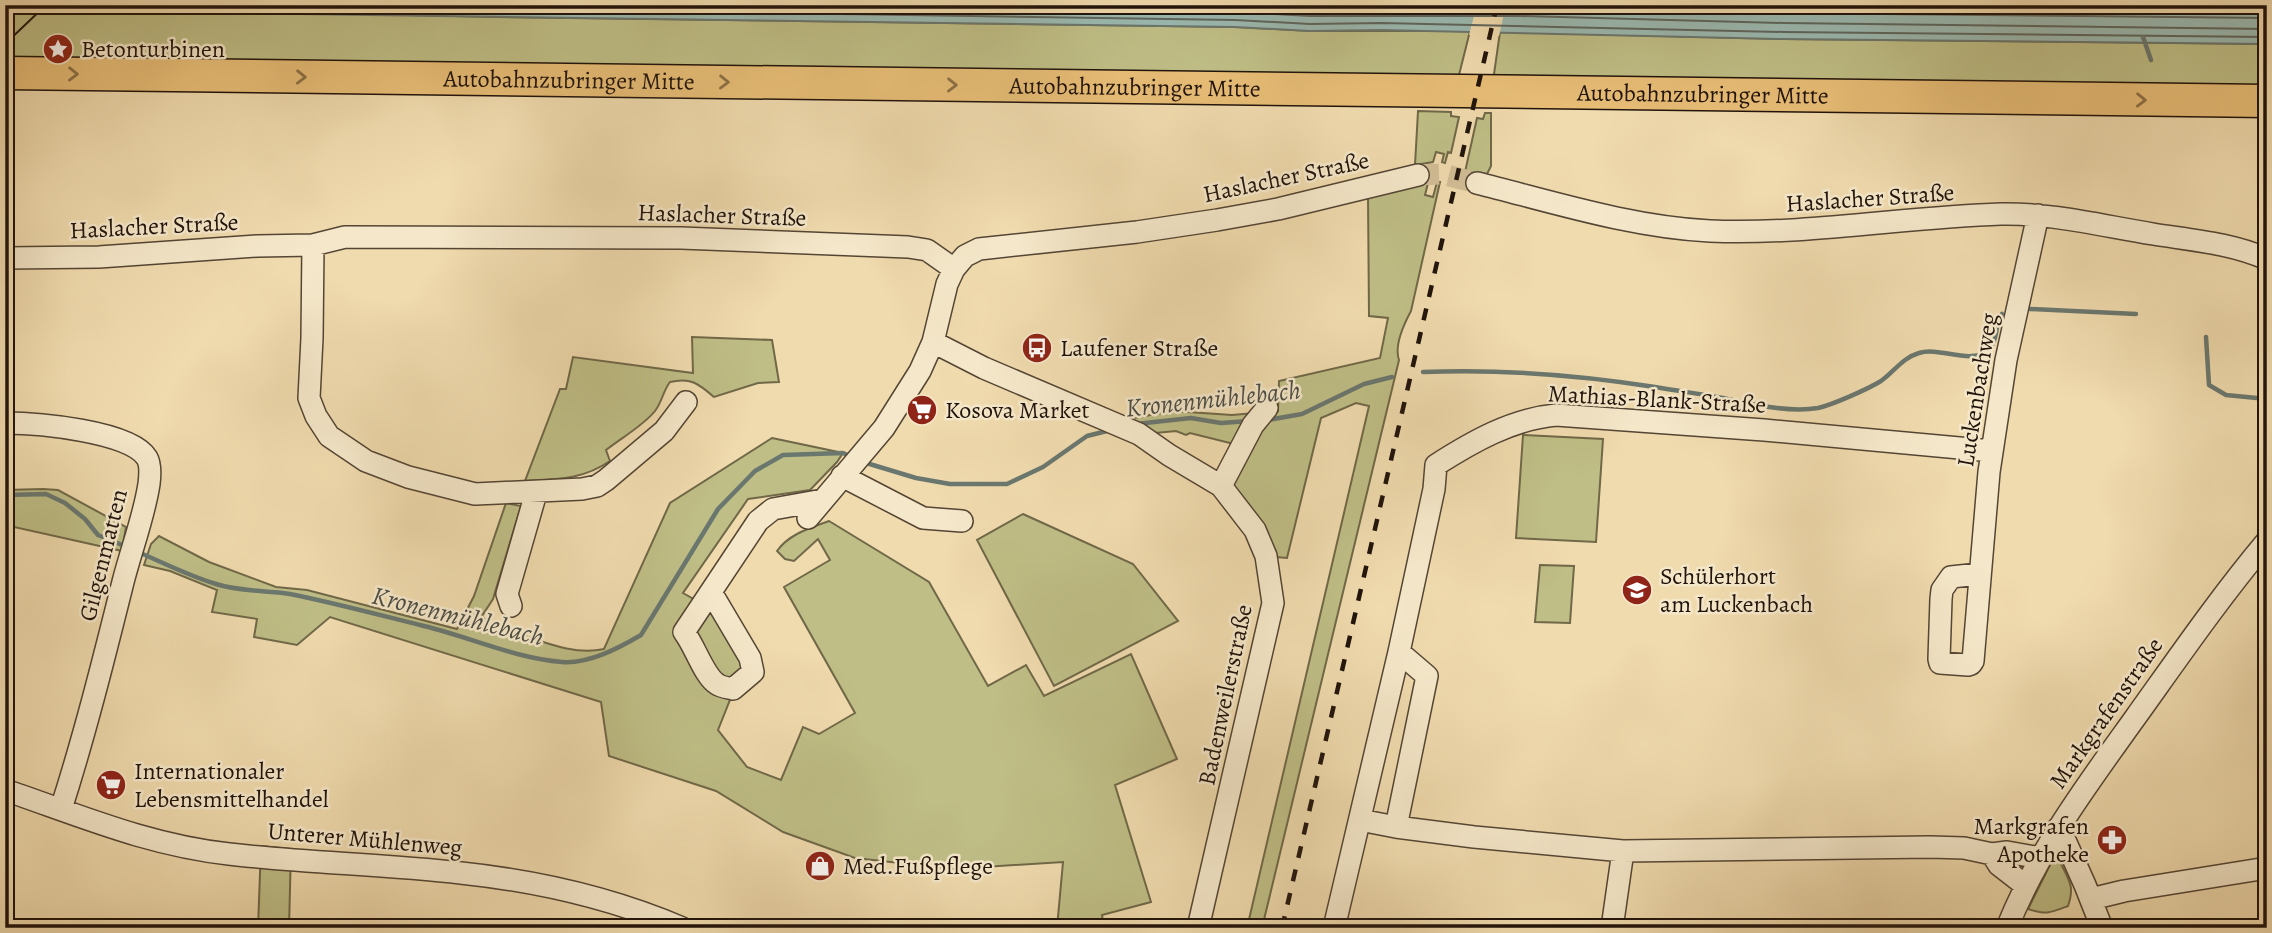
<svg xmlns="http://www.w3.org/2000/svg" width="2272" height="933" viewBox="0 0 2272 933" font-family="Alegreya,serif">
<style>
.green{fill:#bfbe86;stroke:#706848;stroke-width:2}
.water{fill:#9bbab2;stroke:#6a776f;stroke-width:2}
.pier{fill:#f0dbae}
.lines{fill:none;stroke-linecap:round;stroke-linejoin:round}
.shore{stroke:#5e665e;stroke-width:2}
.stream{stroke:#6a776f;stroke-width:4.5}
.minor-tunnel{stroke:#d1bd96;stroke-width:21;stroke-dasharray:21 10;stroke-linecap:butt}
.minor-casing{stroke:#544534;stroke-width:24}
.highway-casing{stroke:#20130b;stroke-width:35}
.minor{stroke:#f5e8ca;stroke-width:21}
.highway{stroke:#e8be77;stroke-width:32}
.tram{stroke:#20130b;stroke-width:2}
.rail{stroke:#20130b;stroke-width:4.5;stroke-dasharray:12 12;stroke-linecap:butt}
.oneway{stroke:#8e7146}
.labels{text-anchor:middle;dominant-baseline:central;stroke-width:5;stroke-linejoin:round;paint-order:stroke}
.poi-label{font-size:24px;fill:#20130b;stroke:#f5e8ca;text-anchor:start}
.street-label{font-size:24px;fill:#20130b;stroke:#f5e8ca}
.water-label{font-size:26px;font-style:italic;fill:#4b4d45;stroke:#f5e8ca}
</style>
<rect width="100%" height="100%" fill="#f0dbae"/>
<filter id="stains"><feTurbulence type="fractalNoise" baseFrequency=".00286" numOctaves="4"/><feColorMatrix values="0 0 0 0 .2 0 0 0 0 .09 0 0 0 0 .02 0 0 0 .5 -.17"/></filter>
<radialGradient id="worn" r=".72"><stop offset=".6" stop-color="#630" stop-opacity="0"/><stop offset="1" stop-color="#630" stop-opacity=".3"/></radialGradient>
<!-- green -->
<path class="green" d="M5 6 497 17 1235 27 1310 31H1470L1458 79 6 63 13 56 5 54Z
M1500 32 1783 39 2267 44V93L1493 81Z
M1418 111 1451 112V116L1459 117 1451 153 1448 152 1445 163 1442 162 1444 154 1436 152 1433 162 1415 165Z
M1485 113H1491V166L1487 174 1465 172 1477 118 1483 119Z
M1437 182H1440L1411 311C1404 324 1394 346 1399 360L1262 928H1247L1369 406 1356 403 1321 418 1287 558 1276 557 1229 487 1234 444 1190 433 1186 435 1176 431 1155 433 1128 419 1173 411 1232 415 1278 411 1279 381 1380 358 1388 318 1369 316 1368 196 1428 183 1425 195 1433 197Z
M692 337 772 340 779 382 758 383 714 397C699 384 691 377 670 382 663 391 662 402 655 411 643 426 621 438 606 450L610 461C582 480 557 479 525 481L560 389H566L573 357 693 373Z
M1523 435 1603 439 1596 542 1516 538Z
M772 438 843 453 837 462 810 490 748 499 683 593 699 602 709 604 743 667 718 730 747 767 781 780 803 727 819 734 855 713 784 587 830 560 818 539 794 561 785 559 777 551C789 534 810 528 829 521L929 582 988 686 1026 665 1044 696 1131 654 1177 759 1115 785 1151 902 1102 915 1104 928H1057L1063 862 953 869 855 858 783 832 716 791 609 756 601 702 330 617 297 645 254 637 257 619 212 612 217 590 170 571 144 565 151 544 159 536 209 562 276 587 307 590 457 629 474 596 506 503 521 506 493 599 482 616C490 626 497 630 510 631 540 640 572 656 604 649L670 503Z
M43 489 58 490 126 527 122 551 5 525V490Z
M1023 514 1133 564 1178 621 1054 686 977 540Z
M1540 565 1574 566 1570 623 1535 622Z
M261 846 291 849 289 928H258Z
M2055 860 2060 862C2069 880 2075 886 2068 906 2050 913 2047 915 2028 909L2051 863Z"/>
<!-- water -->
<path class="water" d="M5 5H2267V44L1783 39 1382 30 1310 31 1235 27 298 14Z"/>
<!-- pier -->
<path class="pier" d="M1477 5H1506L1499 36 1469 35Z"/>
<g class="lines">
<!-- shore -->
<path class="shore" d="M253 5 1235 20 1310 24 1382 23 1784 32 2267 37
M819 5 1235 12 1310 16H1520L1784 23 2267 29
M1473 5 1784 13 2267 18"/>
<!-- stream -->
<path class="stream" d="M2143 37 2151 60
M2030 309 2136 314
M2206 337 2209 385 2226 395 2267 399
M1423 372C1500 369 1579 375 1655 387 1678 391 1701 394 1723 398 1751 404 1789 413 1818 408 1832 405 1868 389 1881 381 1895 371 1902 358 1919 353 1940 346 1973 367 1990 348 1999 338 1994 324 2002 314
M1268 420 1302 414 1364 384 1392 377
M1136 424 1191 418 1221 423 1249 421
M863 462 916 478 950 484H1007L1043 467 1087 436 1111 430
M5 495 46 494 65 503 85 519 98 535 127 547
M138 552C164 563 189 576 216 584 240 592 265 590 290 594 335 603 379 615 424 626 470 637 514 658 562 662 589 664 619 648 641 635L718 509 755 471 783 455 843 453 852 457"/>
<!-- minor-tunnel -->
<path class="minor-tunnel" d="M1418 175 1442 174 1477 183"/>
<!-- minor casing -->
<g class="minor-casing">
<path id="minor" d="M1477 183C1553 202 1631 227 1710 231 1808 235 1904 217 2001 214 2052 213 2103 226 2153 234 2191 240 2231 243 2267 259
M313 245 312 338 309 398 316 416 329 436 366 461 408 477 475 494 582 489 597 486 606 480 664 431 686 402
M5 258 99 257 257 246 313 245 345 237 681 238 908 247 927 250 954 269
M933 342 984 368 1139 434 1169 455 1221 486 1255 530 1266 556 1273 603 1198 928
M5 423C36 423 131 431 147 458 151 465 150 476 149 484 144 517 131 550 123 582 104 658 85 734 61 809
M842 476 923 518 962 521
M1221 486 1253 425 1267 408
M808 518 884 428 920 371 933 342 947 284 954 269 965 256 979 249 1137 232 1217 220 1278 209 1418 175
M1979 574 1951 577 1942 590 1941 599 1939 659 1940 663 1968 665 1971 664 1973 661 1989 472 2006 360 2038 215
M711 592 750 658 753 672 733 689C729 688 721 687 717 684 704 676 695 646 684 632L758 521 773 509 823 500
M511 606 507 594 536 493
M5 790C81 816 148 845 229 854 306 863 384 864 461 873 536 881 612 898 682 928
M1360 820 1396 827 1474 837 1623 851 1930 847 1964 848 1992 854 2007 852 2040 858
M1396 827 1427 676 1399 652
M2059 827 2085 885 2102 928
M1992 854 1999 865 2026 886
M2091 899 2124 891 2267 868
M1334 928 1399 652 1434 489 1436 465C1472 442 1512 419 1556 415L1764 430 1992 451
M1612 928 1623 851
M2007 928C2038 850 2087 785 2135 718 2178 658 2220 597 2267 541"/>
</g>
<!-- highway casing -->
<g class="highway-casing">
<g id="highway">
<path id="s1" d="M5 73 2267 101"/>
</g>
</g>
<!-- minor -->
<use href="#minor" class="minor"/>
<!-- highway -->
<use href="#highway" class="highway"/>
<!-- tram -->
<path class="tram" d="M5 44 46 5"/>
<!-- rail -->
<path class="rail" d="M1282 928 1497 5"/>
</g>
<!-- one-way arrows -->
<defs><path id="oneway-chevron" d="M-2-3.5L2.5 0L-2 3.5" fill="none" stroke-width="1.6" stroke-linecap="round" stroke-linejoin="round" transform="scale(1.75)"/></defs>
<g class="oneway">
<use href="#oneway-chevron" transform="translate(73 74) rotate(1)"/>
<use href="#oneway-chevron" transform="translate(301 77) rotate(1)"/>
<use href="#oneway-chevron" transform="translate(724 82) rotate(1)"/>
<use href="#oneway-chevron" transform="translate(952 85) rotate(1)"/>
<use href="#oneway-chevron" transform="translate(2141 100) rotate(1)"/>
</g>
<!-- icons -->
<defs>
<g id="sight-disc" transform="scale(1.575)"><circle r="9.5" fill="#8f2418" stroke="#f5e8ca"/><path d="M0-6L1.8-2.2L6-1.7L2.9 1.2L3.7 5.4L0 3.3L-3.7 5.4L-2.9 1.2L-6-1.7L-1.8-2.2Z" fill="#fff"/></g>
<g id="bus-disc" transform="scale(1.575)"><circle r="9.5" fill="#8f2418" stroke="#f5e8ca"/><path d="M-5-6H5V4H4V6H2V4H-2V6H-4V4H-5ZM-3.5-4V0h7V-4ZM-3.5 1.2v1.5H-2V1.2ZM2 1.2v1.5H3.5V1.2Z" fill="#fff"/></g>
<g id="supermarket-disc" transform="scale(1.575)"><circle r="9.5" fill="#8f2418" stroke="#f5e8ca"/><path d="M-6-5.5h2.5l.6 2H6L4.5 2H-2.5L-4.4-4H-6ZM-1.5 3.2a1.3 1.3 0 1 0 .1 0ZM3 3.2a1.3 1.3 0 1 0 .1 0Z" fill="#fff"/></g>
<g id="school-disc" transform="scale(1.575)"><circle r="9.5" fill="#8f2418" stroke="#f5e8ca"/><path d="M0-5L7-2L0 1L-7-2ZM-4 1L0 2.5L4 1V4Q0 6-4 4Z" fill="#fff"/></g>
<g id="pharmacy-disc" transform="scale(1.575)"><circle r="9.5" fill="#8f2418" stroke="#f5e8ca"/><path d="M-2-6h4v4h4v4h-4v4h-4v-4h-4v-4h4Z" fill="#fff"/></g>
<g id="shop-disc" transform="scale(1.575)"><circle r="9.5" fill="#8f2418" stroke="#f5e8ca"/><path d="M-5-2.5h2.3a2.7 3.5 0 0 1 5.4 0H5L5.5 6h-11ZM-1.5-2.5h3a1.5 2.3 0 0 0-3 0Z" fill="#fff"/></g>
</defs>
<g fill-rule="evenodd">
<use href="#sight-disc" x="58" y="49"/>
<use href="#bus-disc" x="1037" y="348"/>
<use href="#supermarket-disc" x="922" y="410"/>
<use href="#school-disc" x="1637" y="590"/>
<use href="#supermarket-disc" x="111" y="785"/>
<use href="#pharmacy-disc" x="2112" y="840"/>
<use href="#shop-disc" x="820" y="866"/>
</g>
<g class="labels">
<!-- poi labels -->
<g class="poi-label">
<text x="81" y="49">Betonturbinen</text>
<text x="1060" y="348">Laufener Straße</text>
<text x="945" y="410">Kosova Market</text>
<text x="1660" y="576">Schülerhort<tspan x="1660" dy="28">am Luckenbach</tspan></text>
<text x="134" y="771">Internationaler<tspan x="134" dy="28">Lebensmittelhandel</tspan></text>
<text x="2089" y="826" text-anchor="end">Markgrafen<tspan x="2089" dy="28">Apotheke</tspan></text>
<text x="843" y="866">Med.Fußpflege</text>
</g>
<!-- street labels -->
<g class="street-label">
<text stroke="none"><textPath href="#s1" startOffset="564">Autobahnzubringer Mitte</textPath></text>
<text stroke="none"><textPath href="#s1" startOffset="1130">Autobahnzubringer Mitte</textPath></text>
<text stroke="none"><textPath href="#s1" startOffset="1698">Autobahnzubringer Mitte</textPath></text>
<text transform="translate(1286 177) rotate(-12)">Haslacher Straße</text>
<text transform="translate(1870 198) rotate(-4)">Haslacher Straße</text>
<text transform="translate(722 215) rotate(2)">Haslacher Straße</text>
<text transform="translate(154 226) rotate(-3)">Haslacher Straße</text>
<text transform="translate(1977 390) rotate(-81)">Luckenbachweg</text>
<text transform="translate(1657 399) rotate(3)">Mathias-Blank-Straße</text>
<text transform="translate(103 555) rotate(-76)">Gilgenmatten</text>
<text transform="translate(1225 695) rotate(-78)">Badenweilerstraße</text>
<text transform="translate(2106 713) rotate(-55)">Markgrafenstraße</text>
<text transform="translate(365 839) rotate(5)">Unterer Mühlenweg</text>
</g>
<!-- water labels -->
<g class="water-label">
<text transform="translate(1213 399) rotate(-6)">Kronenmühlebach</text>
<text transform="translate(458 616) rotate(14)">Kronenmühlebach</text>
</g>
</g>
<!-- margin -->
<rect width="2272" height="933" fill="none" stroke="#f0dbae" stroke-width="28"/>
<rect x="7" y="7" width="2258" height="919" fill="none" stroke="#20130b" stroke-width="3.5"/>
<rect x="14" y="14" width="2244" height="905" fill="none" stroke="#20130b" stroke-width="2"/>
<rect width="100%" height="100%" filter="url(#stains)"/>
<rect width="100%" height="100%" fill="url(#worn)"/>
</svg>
